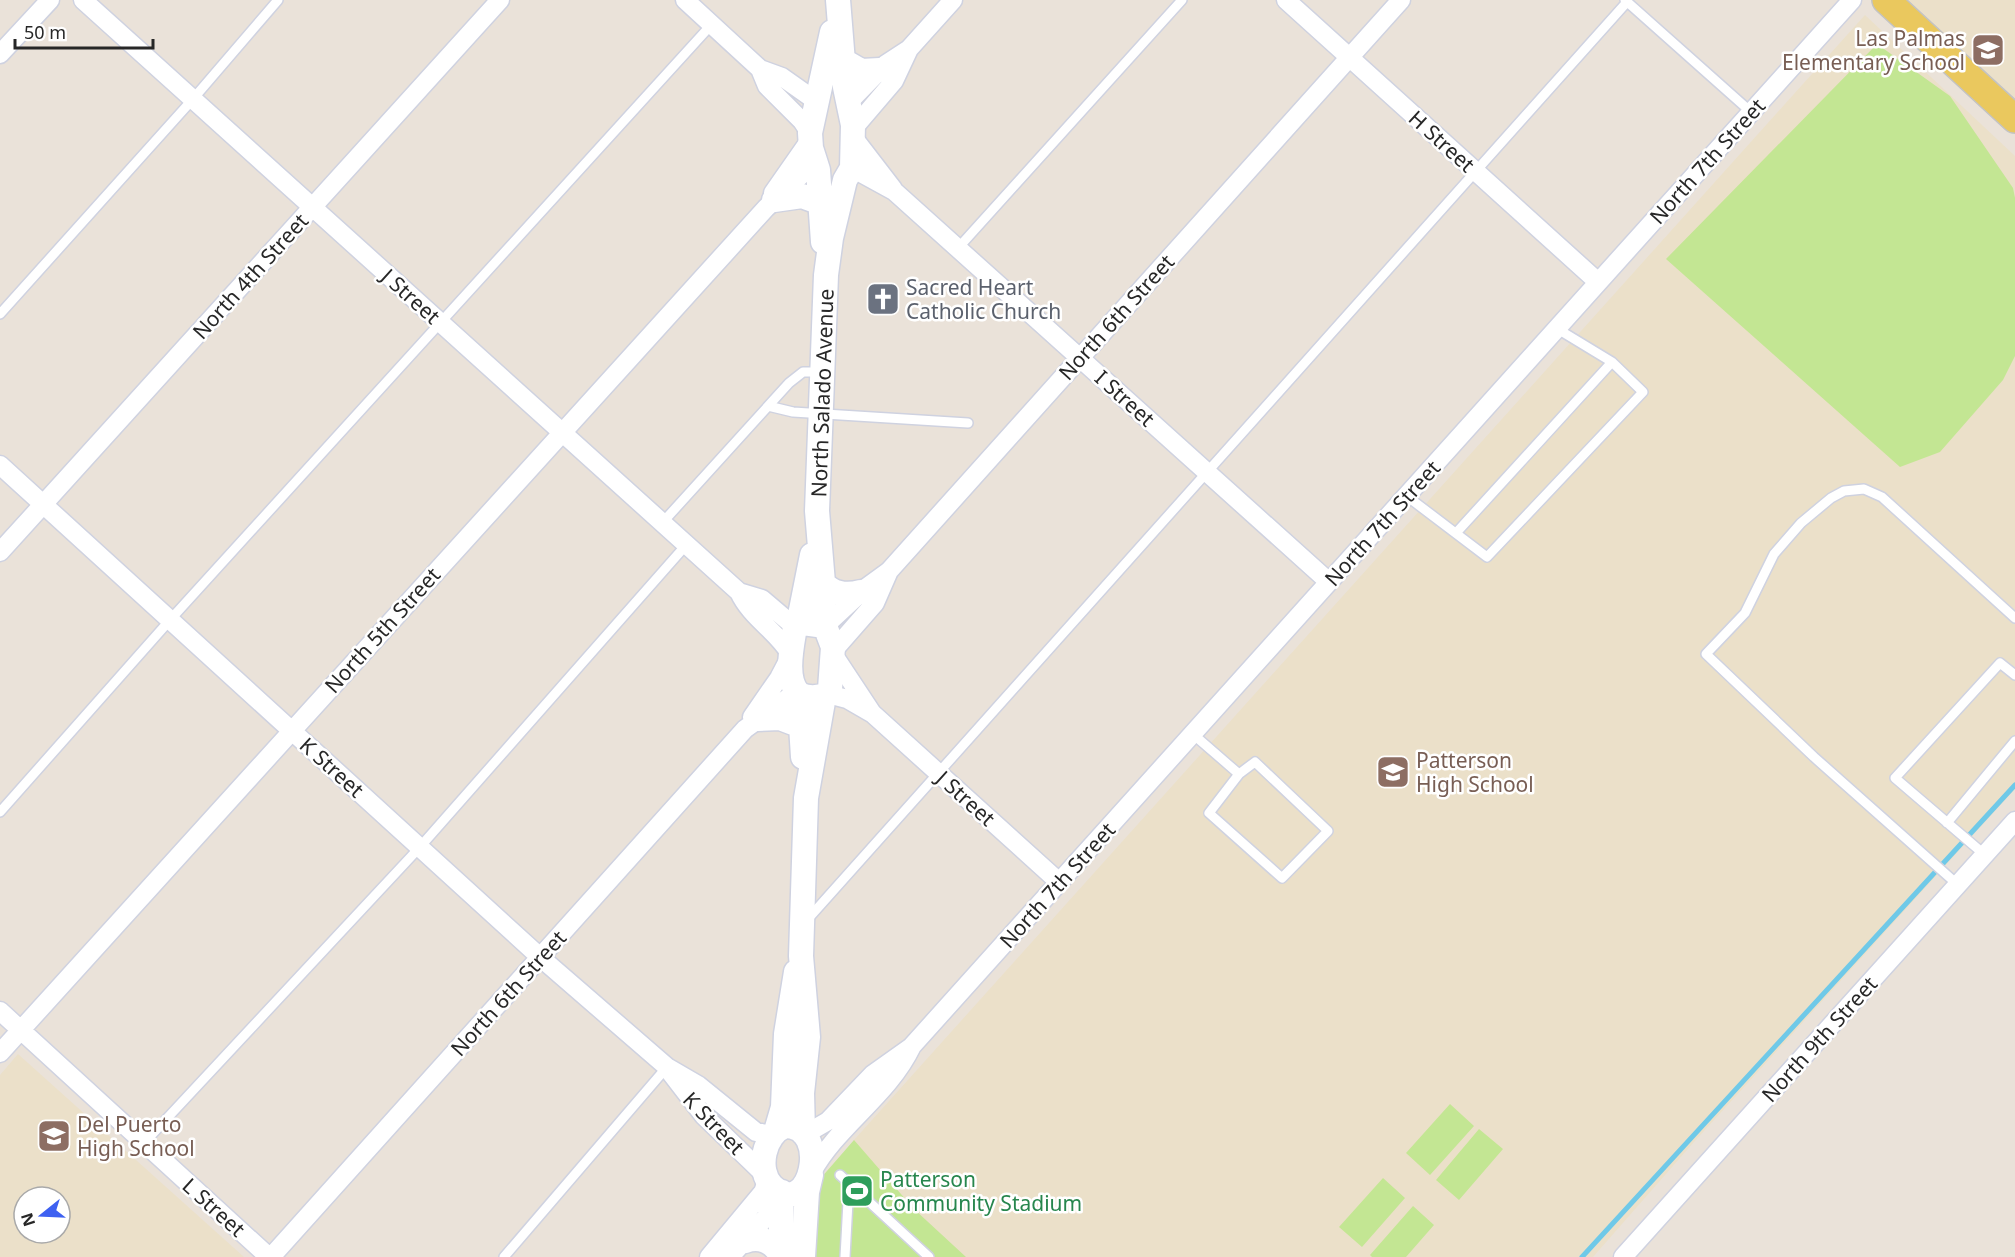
<svg xmlns="http://www.w3.org/2000/svg" width="2015" height="1257" viewBox="0 0 2015 1257" font-family="'Noto Sans',sans-serif">
<style>
.education{fill:#ebe0c9;fill-rule:evenodd}
.pitch{fill:#c3e693}
.lines{fill:none;stroke-linecap:round;stroke-linejoin:round}
.stream{stroke:#6fc9e8;stroke-width:5}
.lane-casing{stroke:#cfd2e0;stroke-width:12}
.street-casing{stroke:#cfd2e0;stroke-width:21}
.secondary-casing{stroke:#cfd2e0;stroke-width:27}
.primary-casing{stroke:#c3c3c3;stroke-width:30}
.lane{stroke:#fff;stroke-width:9}
.street{stroke:#fff;stroke-width:18}
.secondary{stroke:#fff;stroke-width:24}
.primary{stroke:#eac85e;stroke-width:27}
.labels{text-anchor:middle;dominant-baseline:central;stroke-width:5;stroke-linejoin:round;paint-order:stroke}
.education-label{font-size:21px;fill:#785e54;stroke:#fff;text-anchor:start}
.street-label{font-size:21px;fill:#272727;stroke:#fff}
.worship-label{font-size:21px;fill:#5b616d;stroke:#fff;text-anchor:start}
.leisure-label{font-size:21px;fill:#27864d;stroke:#fff;text-anchor:start}
</style>
<rect width="100%" height="100%" fill="#eae2d9"/>
<!-- education -->
<path class="education" d="M1906 0H2015V101Z
M1865 15 2015 156V789L1694 1142 1593 1257H809L813 1190 854 1140Z
M18 1054 244 1257H0V1075ZM24 1197H60V1233H24Z"/>
<!-- pitch -->
<path class="pitch" d="M1877 44 1950 96 2013 188 2015 198V356L2003 380 1940 452 1900 467 1666 259Z
M1450 1104 1474 1126 1430 1175 1406 1153Z
M1479 1129 1503 1149 1459 1200 1436 1180Z
M854 1140 914 1209 966 1257H809L820 1179Z
M1383 1178 1405 1198 1362 1247 1339 1227Z
M1413 1206 1434 1225 1406 1257H1372L1370 1255Z"/>
<g class="lines">
<!-- stream -->
<path class="stream" d="M1582 1257 2015 785"/>
<!-- lane casing -->
<g class="lane-casing">
<path id="lane" d="M1625 0 1751 112
M959 247 1182 0
M0 314 193 99 278 0
M768 406 793 412 968 423
M1408 497 1487 557 1643 392 1612 362 1556 328
M663 522 789 383 803 372H822
M1456 533 1612 362
M1194 735 1239 774 1209 813 1282 878 1328 831 1255 762 1239 774
M0 812 170 620 712 24
M1947 823 2015 741
M1985 855 1895 778 2000 663 2015 675
M1957 884 1814 757 1706 654 1745 613 1774 554 1801 523 1831 498 1844 491 1864 489 1882 497 2015 618
M807 920 1627 2
M144 1143 420 847 687 544
M840 1175 929 1257
M504 1257 667 1067
M845 1257 849 1183"/>
</g>
<!-- street casing -->
<g class="street-casing">
<path id="street" d="M83 0 739 592C751 618 777 631 791 655
M685 0 760 69 767 86 802 121 810 133
M1286 0 1598 282
M0 54 50 0
M760 69 782 77 816 101
M848 103 886 64 909 49 953 0
M853 129 894 81 909 49
M853 137 893 189
M852 168 894 191 1329 582
M773 193 810 140
M0 465 540 957 667 1067 698 1085 756 1132 767 1134 774 1132
M0 552 500 0
M739 592 762 599 795 627
M825 626 867 587 889 571 1401 0
M833 651 875 603 889 571
M833 654 872 713
M828 694 847 699 873 714 1059 882
M752 717 779 678 790 657
M0 1011 269 1257
M0 1053 766 208 814 163
M667 1068 704 1116 766 1176
M804 1135 828 1121 873 1074 911 1047
M812 1172C838 1125 888 1096 912 1046L1852 0
M271 1257 745 729 796 692
M709 1257 763 1192 767 1181
M730 1257 766 1217 778 1191
M1623 1257 2015 821"/>
</g>
<!-- secondary casing -->
<g class="secondary-casing">
<path id="secondary" d="M842 60 861 71 880 70
M774 200 802 196 821 203
M823 242 818 170 811 148 810 133 832 32
M822 582C833 594 845 596 861 592
M803 623 825 626 833 647 830 689 828 694C818 698 809 699 799 694 784 679 792 646 795 627Z
M798 625 812 555
M822 625 824 595 817 511 826 275 831 238 845 180 852 168 853 125 845 87 838 0
M799 694 803 757
M757 719 780 718 801 726
M785 1126C832 1125 811 1223 772 1186 756 1170 764 1134 785 1126Z
M776 1131 783 1107 786 1034 796 972
M803 1133 802 1093 808 1037 801 956 806 798 824 696
M745 1241C760 1236 772 1241 781 1255
M780 1257 782 1192
M803 1257 807 1192 811 1175"/>
</g>
<!-- primary casing -->
<g class="primary-casing">
<path id="primary" d="M1886 0 2015 119"/>
</g>
<!-- lane -->
<use href="#lane" class="lane"/>
<!-- street -->
<use href="#street" class="street"/>
<!-- secondary -->
<use href="#secondary" class="secondary"/>
<!-- primary -->
<use href="#primary" class="primary"/>
</g>
<!-- icons -->
<defs>
<g id="school-square" transform="scale(1.725)"><rect x="-9" y="-9" width="18" height="18" rx="4" fill="#8d6e63" stroke="#fff"/><path d="M0-5L7-2L0 1L-7-2ZM-4 1L0 2.5L4 1V4Q0 6-4 4Z" fill="#fff"/></g>
<g id="church-square" transform="scale(1.725)"><rect x="-9" y="-9" width="18" height="18" rx="4" fill="#6b7280" stroke="#fff"/><path d="M-1.2-6h2.4v3.5h3.3v2.4h-3.3V6h-2.4V-.1h-3.3v-2.4h3.3Z" fill="#fff"/></g>
<g id="stadium-square" transform="scale(1.725)"><rect x="-9" y="-9" width="18" height="18" rx="4" fill="#2e9e5b" stroke="#fff"/><path d="M0-5a6.5 5 0 1 0 0 10a6.5 5 0 1 0 0-10ZM-3.5-1.8h7v3.6h-7Z" fill="#fff"/></g>
</defs>
<g fill-rule="evenodd">
<use href="#school-square" x="1988" y="50"/>
<use href="#church-square" x="883" y="299"/>
<use href="#school-square" x="1393" y="772"/>
<use href="#school-square" x="54" y="1136"/>
<use href="#stadium-square" x="857" y="1191"/>
</g>
<g class="labels">
<!-- education labels -->
<g class="education-label">
<text x="1965" y="38" text-anchor="end">Las Palmas<tspan x="1965" dy="24">Elementary School</tspan></text>
<text x="1416" y="760">Patterson<tspan x="1416" dy="24">High School</tspan></text>
<text x="77" y="1124">Del Puerto<tspan x="77" dy="24">High School</tspan></text>
</g>
<!-- street labels -->
<g class="street-label">
<text transform="translate(1442 141) rotate(42)">H Street</text>
<text transform="translate(1707 161) rotate(-48)">North 7th Street</text>
<text transform="translate(250 276) rotate(-48)">North 4th Street</text>
<text transform="translate(411 296) rotate(42)">J Street</text>
<text transform="translate(1116 317) rotate(-48)">North 6th Street</text>
<text transform="translate(822 393) rotate(-88)">North Salado Avenue</text>
<text transform="translate(1125 398) rotate(42)">I Street</text>
<text transform="translate(1382 523) rotate(-48)">North 7th Street</text>
<text transform="translate(382 630) rotate(-48)">North 5th Street</text>
<text transform="translate(332 767) rotate(42)">K Street</text>
<text transform="translate(966 798) rotate(42)">J Street</text>
<text transform="translate(1057 885) rotate(-48)">North 7th Street</text>
<text transform="translate(508 993) rotate(-48)">North 6th Street</text>
<text transform="translate(1819 1039) rotate(-48)">North 9th Street</text>
<text transform="translate(714 1123) rotate(46)">K Street</text>
<text transform="translate(214 1207) rotate(42)">L Street</text>
</g>
<!-- worship labels -->
<g class="worship-label">
<text x="906" y="287">Sacred Heart<tspan x="906" dy="24">Catholic Church</tspan></text>
</g>
<!-- leisure labels -->
<g class="leisure-label">
<text x="880" y="1179">Patterson<tspan x="880" dy="24">Community Stadium</tspan></text>
</g>
</g>
<!-- north arrow -->
<g transform="translate(42 1215) rotate(252)"><circle r="28" fill="#ffffff" stroke="#a9a9a9" stroke-width="1.5"/>
<path d="M0-4.5L10 22L0 15L-10 22Z" fill="#3e61f1"/>
<text y="-9" font-size="16" font-weight="bold" text-anchor="middle" fill="#272727">N</text>
</g>
<!-- scale -->
<path d="M15 39v9h138v-9" fill="none" stroke="#272727" stroke-width="3"/>
<text x="24" y="39" font-size="18" fill="#272727" stroke="#ffffff" stroke-width="4.5" paint-order="stroke">50 m</text>
</svg>
